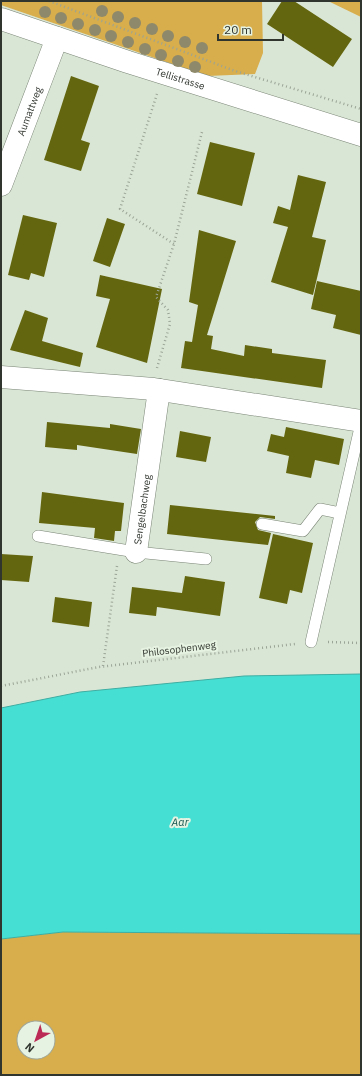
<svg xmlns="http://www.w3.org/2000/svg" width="362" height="1076" viewBox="0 0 362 1076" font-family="'IBM Plex Sans',sans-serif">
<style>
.green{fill:#d8ad4b;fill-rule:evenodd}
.water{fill:#45e0d3;stroke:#3fada2}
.building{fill:#64660f}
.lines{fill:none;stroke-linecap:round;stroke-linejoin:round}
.service-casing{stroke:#798475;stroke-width:12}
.minor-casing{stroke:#798475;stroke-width:23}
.secondary-casing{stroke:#798475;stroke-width:23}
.path{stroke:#9aa497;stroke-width:2.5;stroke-dasharray:1 3;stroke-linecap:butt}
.service{stroke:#fff;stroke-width:11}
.minor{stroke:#fff;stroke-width:22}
.secondary{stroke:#fff;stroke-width:22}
.tree{fill:#8e896a}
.labels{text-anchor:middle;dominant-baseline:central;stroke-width:4;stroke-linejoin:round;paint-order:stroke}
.street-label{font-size:10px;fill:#30352e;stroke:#e7f3e2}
.water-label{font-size:11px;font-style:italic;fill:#13534e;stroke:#e7f3e2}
</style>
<rect width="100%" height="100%" fill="#dae6d5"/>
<!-- green -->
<path class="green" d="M1 1H262L263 53 255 74 207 76 1 5Z
M328 1H361V17Z
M63 932 361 934V1075H1V939ZM24 1028H48V1052H24Z"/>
<!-- water -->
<path class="water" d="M361 674V934L63 932 1 939V708L80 692 244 676Z"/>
<!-- building -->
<path class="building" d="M282 1H294L352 39 333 67 267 24Z
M71 76 99 86 81 140 90 143 81 171 44 160Z
M210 142 255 153 242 206 197 194Z
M298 175 326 182 312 237 326 240 313 295 271 282 288 227 273 223 278 206 290 210Z
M23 215 57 223 44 277 31 273 29 280 8 275Z
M107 218 125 224 110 267 93 261Z
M199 230 236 241 207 335 213 336 211 349 244 356 245 345 272 349V353L326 360 322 388 181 368 185 341 192 342 198 305 189 302Z
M100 275 162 289 147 363 96 347 110 299 96 296Z
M317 281 361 291V335L333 328 336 315 311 309Z
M25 310 48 318 42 341 83 353 80 367 10 350Z
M47 422 110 428V424L141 429 137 454 77 445V450L45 447Z
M286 427 344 439 339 465 315 460 311 478 286 473 289 456 267 451 271 434 284 437Z
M180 431 211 437 206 462 176 457Z
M42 492 124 503 121 531H115L114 541 94 538 95 528 39 523Z
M170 505 275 516V519L260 517 255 522 258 530 271 533 268 545 167 534Z
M273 534 313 543 302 593 290 590 287 604 259 598Z
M1 554 33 556 29 582 1 580Z
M185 576 225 582 220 616 157 607 156 616 129 613 132 587 182 593Z
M55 597 92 602 89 627 52 622Z"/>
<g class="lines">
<!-- service casing -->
<g class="service-casing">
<path id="service" d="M262 524 303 531 320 509 340 513
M38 536 136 552 206 559
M311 642 361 423"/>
</g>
<!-- minor casing -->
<g class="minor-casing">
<g id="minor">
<path id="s1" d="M1 185 57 38"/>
<path d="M1 377 154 389 361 421"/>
<path id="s2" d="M136 552 159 390"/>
</g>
</g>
<!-- secondary casing -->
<g class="secondary-casing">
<g id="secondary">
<path id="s3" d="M1 19 128 62 361 135"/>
</g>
</g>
<!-- path -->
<path class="path" d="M49 1 235 71 361 109
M157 94 120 209 174 244
M157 368 170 324 168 310 156 297 174 244 202 132
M328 642 361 643
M103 666 117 566
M1 686 99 667 295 644"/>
<!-- service -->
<use href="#service" class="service"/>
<!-- minor -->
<use href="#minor" class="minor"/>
<!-- secondary -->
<use href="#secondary" class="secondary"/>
</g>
<!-- trees -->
<g class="tree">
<circle cx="102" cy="11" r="6"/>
<circle cx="45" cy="12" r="6"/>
<circle cx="118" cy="17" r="6"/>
<circle cx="61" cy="18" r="6"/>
<circle cx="135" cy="23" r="6"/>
<circle cx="78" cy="24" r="6"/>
<circle cx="152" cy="29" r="6"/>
<circle cx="95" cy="30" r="6"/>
<circle cx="111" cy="36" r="6"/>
<circle cx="168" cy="36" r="6"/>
<circle cx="128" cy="42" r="6"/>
<circle cx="185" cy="42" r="6"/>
<circle cx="202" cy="48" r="6"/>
<circle cx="145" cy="49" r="6"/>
<circle cx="161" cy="55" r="6"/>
<circle cx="178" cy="61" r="6"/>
<circle cx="195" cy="67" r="6"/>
</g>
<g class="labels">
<!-- street labels -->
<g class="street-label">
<text stroke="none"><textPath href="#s3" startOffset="189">Tellistrasse</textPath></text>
<text stroke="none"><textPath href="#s1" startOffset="79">Aumattweg</textPath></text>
<text stroke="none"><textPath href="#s2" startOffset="43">Sengelbachweg</textPath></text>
<text transform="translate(179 649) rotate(-7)">Philosophenweg</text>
</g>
<!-- water labels -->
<g class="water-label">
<text transform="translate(180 822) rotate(-2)">Aar</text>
</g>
</g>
<!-- border -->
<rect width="362" height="1076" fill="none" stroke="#30352e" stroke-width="4"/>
<!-- north arrow -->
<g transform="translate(36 1040) rotate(220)"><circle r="19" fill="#e7f3e2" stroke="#9ea79a"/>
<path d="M0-3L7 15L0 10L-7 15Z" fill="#ba2a55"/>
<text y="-6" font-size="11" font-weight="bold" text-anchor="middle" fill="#30352e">N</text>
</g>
<!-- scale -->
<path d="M218 34v6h65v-6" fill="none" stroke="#30352e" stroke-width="2"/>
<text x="224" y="34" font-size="12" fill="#30352e" stroke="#e7f3e2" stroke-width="3" paint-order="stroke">20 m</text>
</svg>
